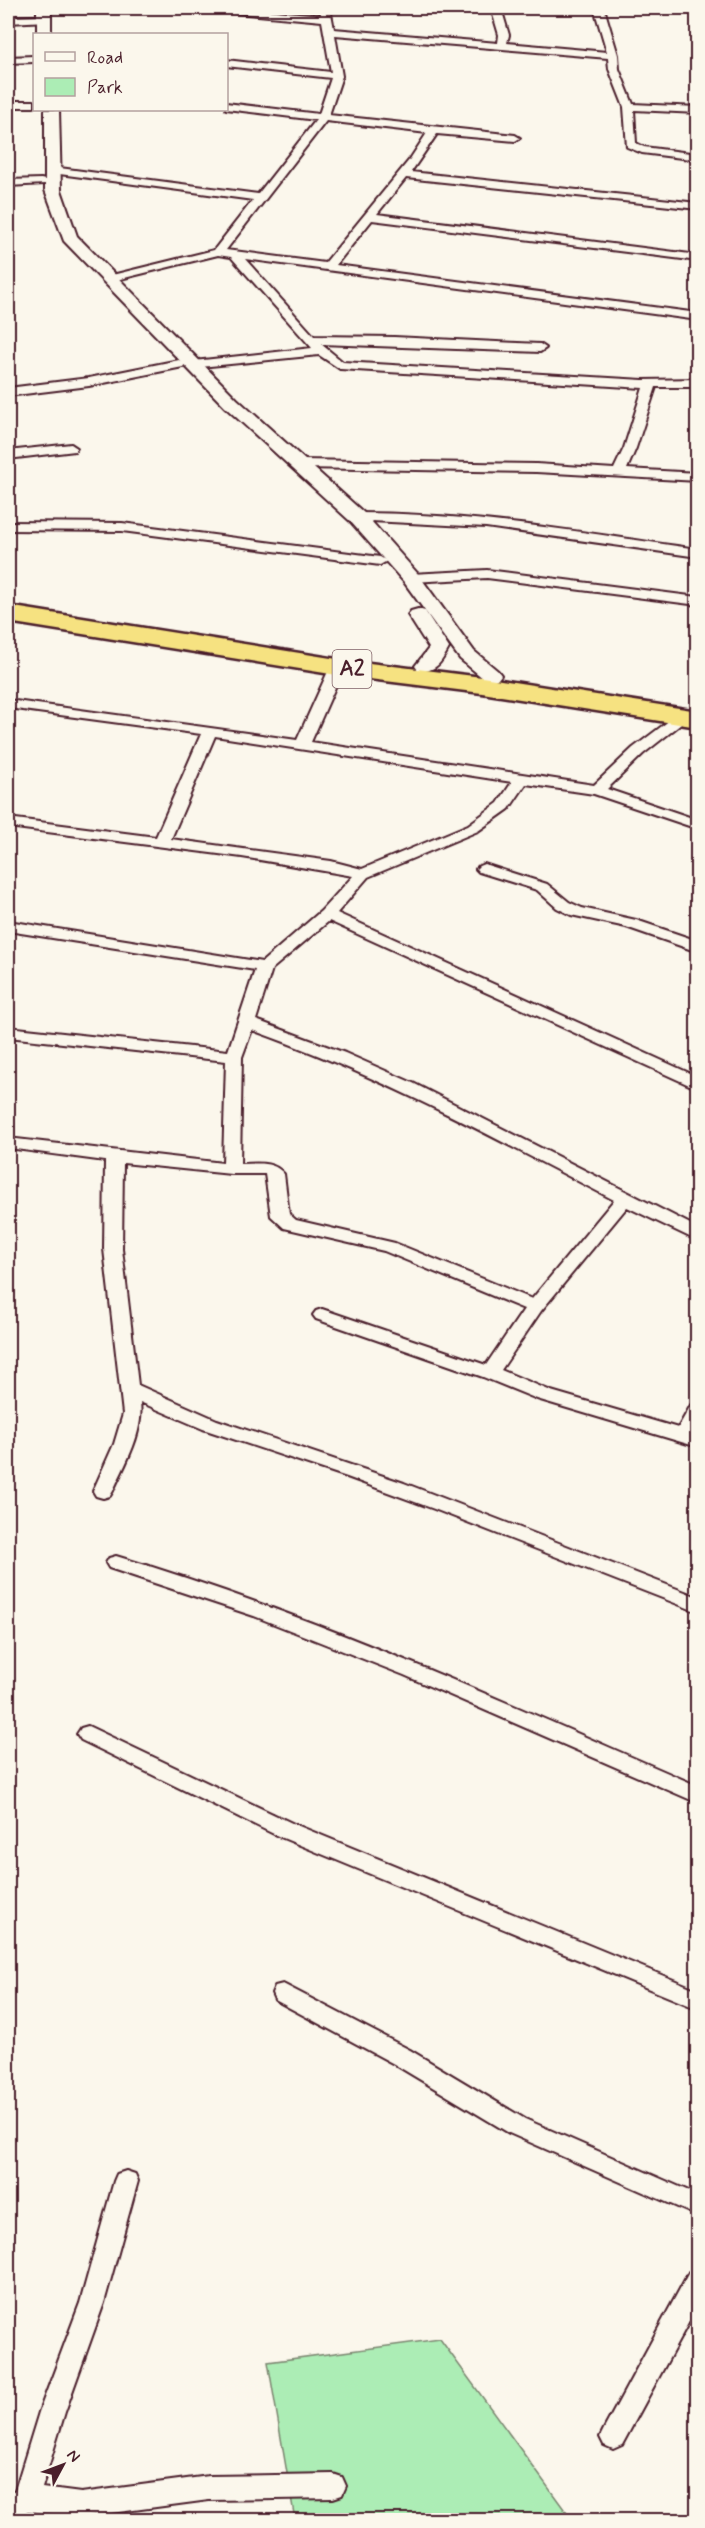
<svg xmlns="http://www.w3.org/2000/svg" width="705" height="2528" viewBox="0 0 705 2528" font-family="Mynerve,sans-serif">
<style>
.green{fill:#acedb5;stroke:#7b8670;stroke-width:1.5}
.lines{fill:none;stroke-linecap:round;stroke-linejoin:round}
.street-casing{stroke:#4a1f2b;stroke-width:4}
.secondary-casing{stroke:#4a1f2b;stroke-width:4}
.highway-casing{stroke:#4a1f2b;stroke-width:5}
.street{fill:#fbf7ec;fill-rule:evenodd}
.secondary{fill:#fbf7ec;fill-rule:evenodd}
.highway{fill:#f6e281;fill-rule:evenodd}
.labels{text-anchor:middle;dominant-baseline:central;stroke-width:4.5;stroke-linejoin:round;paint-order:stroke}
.shield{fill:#fbf7ec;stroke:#7f6065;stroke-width:1.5}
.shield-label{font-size:22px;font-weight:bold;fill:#4a1f2b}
</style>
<rect width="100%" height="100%" fill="#fbf7ec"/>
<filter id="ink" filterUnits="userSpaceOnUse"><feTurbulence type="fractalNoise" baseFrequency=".0167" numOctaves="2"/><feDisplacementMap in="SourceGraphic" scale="12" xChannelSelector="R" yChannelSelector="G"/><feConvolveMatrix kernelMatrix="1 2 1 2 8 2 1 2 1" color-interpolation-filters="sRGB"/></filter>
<g filter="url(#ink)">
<!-- green -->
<path class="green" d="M440 2339 572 2520H295L268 2362Z"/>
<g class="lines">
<!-- street casing -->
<g class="street-casing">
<path id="street" d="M210 8H242L321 15 320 8H330L334 29 498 43 499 35 491 8H501L509 35 507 43 607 52 594 8H604L618 55 619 69 633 104 698 107V113L634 110 636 143 644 147 698 154V160L642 153 627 147 624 107 609 69 608 58 335 35 342 76 329 115 515 135 520 138 515 141 437 134 411 172 698 203V209L406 178 377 214 698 255V261L372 220 336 265 698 313V320L245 259 314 336 394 337 540 344 546 348 540 352 321 344 343 362 643 380 698 379V387H656L636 448 627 469 698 473V481L536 472 301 468 295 464 301 460 536 464 614 469 624 448 643 388 340 369 319 355 190 368V362L194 361 312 348 231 257 218 255 108 282 102 279 104 277 214 250 253 200 52 173 47 170 52 167 258 194 316 120 226 109V103L319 114 331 78 226 66V60L331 72 322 21 215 11ZM326 121 427 133 410 159 325 263 226 250Z
M44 16 47 17V21L8 23V17Z
M34 56V62L8 63V57Z
M8 101H34V107H8Z
M41 179 45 180V184L8 186V180Z
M179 360 185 364 183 367 89 386 8 396V388L89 378Z
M71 444 77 448 75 451 8 459V451Z
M357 513C472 513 584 533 698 549V557L486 527 352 520 350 517Z
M8 522 122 523 380 557 387 561 380 565 122 531 8 530Z
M487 570 698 597V605L487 578 411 582 404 578 411 574Z
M337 663 344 667 311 742 594 785 633 748 678 714 683 713 690 717 643 754 607 789 698 820V829L594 794 526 784 509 809 478 831 368 877 337 913 698 1077V1089L329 921 272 969 256 1020 345 1053 413 1083 698 1228V1241L627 1207 541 1311 501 1370 551 1391 678 1428 691 1405 698 1404V1427L694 1433 698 1434V1447L537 1399 483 1377 316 1319 313 1315 316 1311 322 1309 486 1365 524 1309 384 1251 284 1228 271 1216 265 1174H231L123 1163 122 1249 138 1385 217 1420 404 1483 698 1597V1612L434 1509 347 1477 203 1429 140 1402C144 1433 125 1464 113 1491L110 1496 103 1498 96 1496 93 1491 114 1444 123 1414 104 1249 105 1161 8 1148V1138L223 1163 226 1061 8 1037V1027L228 1051 255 970 8 931V921L262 962 321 911 353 876 242 857 8 827V818L156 837 201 734 8 708V700L297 740 330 667ZM215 736 512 782 498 803 468 825 362 869 331 861 171 839ZM252 1030C379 1075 495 1138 614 1200L532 1299 395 1243 296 1220 289 1214 284 1174C273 1160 256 1164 240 1164L242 1057Z
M484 864 547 884 569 902 582 908 636 920 698 941V952L626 927 571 915 557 908 537 890 479 872 476 869 479 866Z
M116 1556C316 1615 506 1703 698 1786V1803L404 1675 254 1616 109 1568 106 1563 109 1558Z
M88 1726 294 1824 698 1990V2009L278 1836 81 1740 77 1734 81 1728Z
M283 1984 410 2050 525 2119 698 2195V2216L509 2133 394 2064 275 2000 272 1993 275 1986Z
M126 2171 135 2174 138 2181 104 2303 65 2412 42 2488 81 2493 209 2476 333 2474 342 2477 346 2486 342 2495 333 2498 209 2500 81 2517 28 2511 8 2520V2494L15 2490 39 2412 80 2303 114 2181 117 2174Z
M698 2269V2305L622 2445 613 2449 604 2445 600 2437 604 2429 689 2272Z"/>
</g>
<!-- secondary casing -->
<g class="secondary-casing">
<path id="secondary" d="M37 8H51V34H37Z
M45 110H59L61 190 77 236 237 399 364 513 418 574 474 651 498 671 501 675 498 679H484L460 659 404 582 350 521 225 407 64 241 45 190Z
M418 609 425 611 449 648C442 661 435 674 418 670L415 666 429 648 408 615 411 611Z"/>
</g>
<!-- highway casing -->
<g class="highway-casing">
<path id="highway" d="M8 606 337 659 482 677 698 711V727L482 693 337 675 8 622Z"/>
</g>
<!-- street -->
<use href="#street" class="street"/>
<!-- secondary -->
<use href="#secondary" class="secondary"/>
<!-- highway -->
<use href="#highway" class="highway"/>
</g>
</g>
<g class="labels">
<!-- shield labels -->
<rect class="shield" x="332.5" y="650" width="39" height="38" rx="4.5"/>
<g class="shield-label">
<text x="352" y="669">A2</text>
</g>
</g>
<!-- margin -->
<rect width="705" height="2528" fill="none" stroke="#fbf7ec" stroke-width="30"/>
<rect x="15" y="15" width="675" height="2498" fill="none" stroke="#4a1f2b" stroke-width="2" filter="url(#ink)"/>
<!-- legend -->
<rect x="33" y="33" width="195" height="78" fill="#fbf7ec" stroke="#b4a19f" stroke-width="1.5"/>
<rect x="45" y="52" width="30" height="9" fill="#fbf7ec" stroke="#b4a19f" stroke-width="1.5"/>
<text x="87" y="63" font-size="18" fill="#4a1f2b">Road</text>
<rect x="45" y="78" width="30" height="18" fill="#acedb5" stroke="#b4a19f" stroke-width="1.5"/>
<text x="87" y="93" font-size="18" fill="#4a1f2b">Park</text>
<!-- north arrow -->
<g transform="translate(63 2465) rotate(49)" stroke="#fbf7ec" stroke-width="4.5" paint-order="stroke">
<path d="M0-4.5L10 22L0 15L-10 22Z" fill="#4a1f2b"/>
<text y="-9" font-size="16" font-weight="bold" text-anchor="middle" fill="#4a1f2b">N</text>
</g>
</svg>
